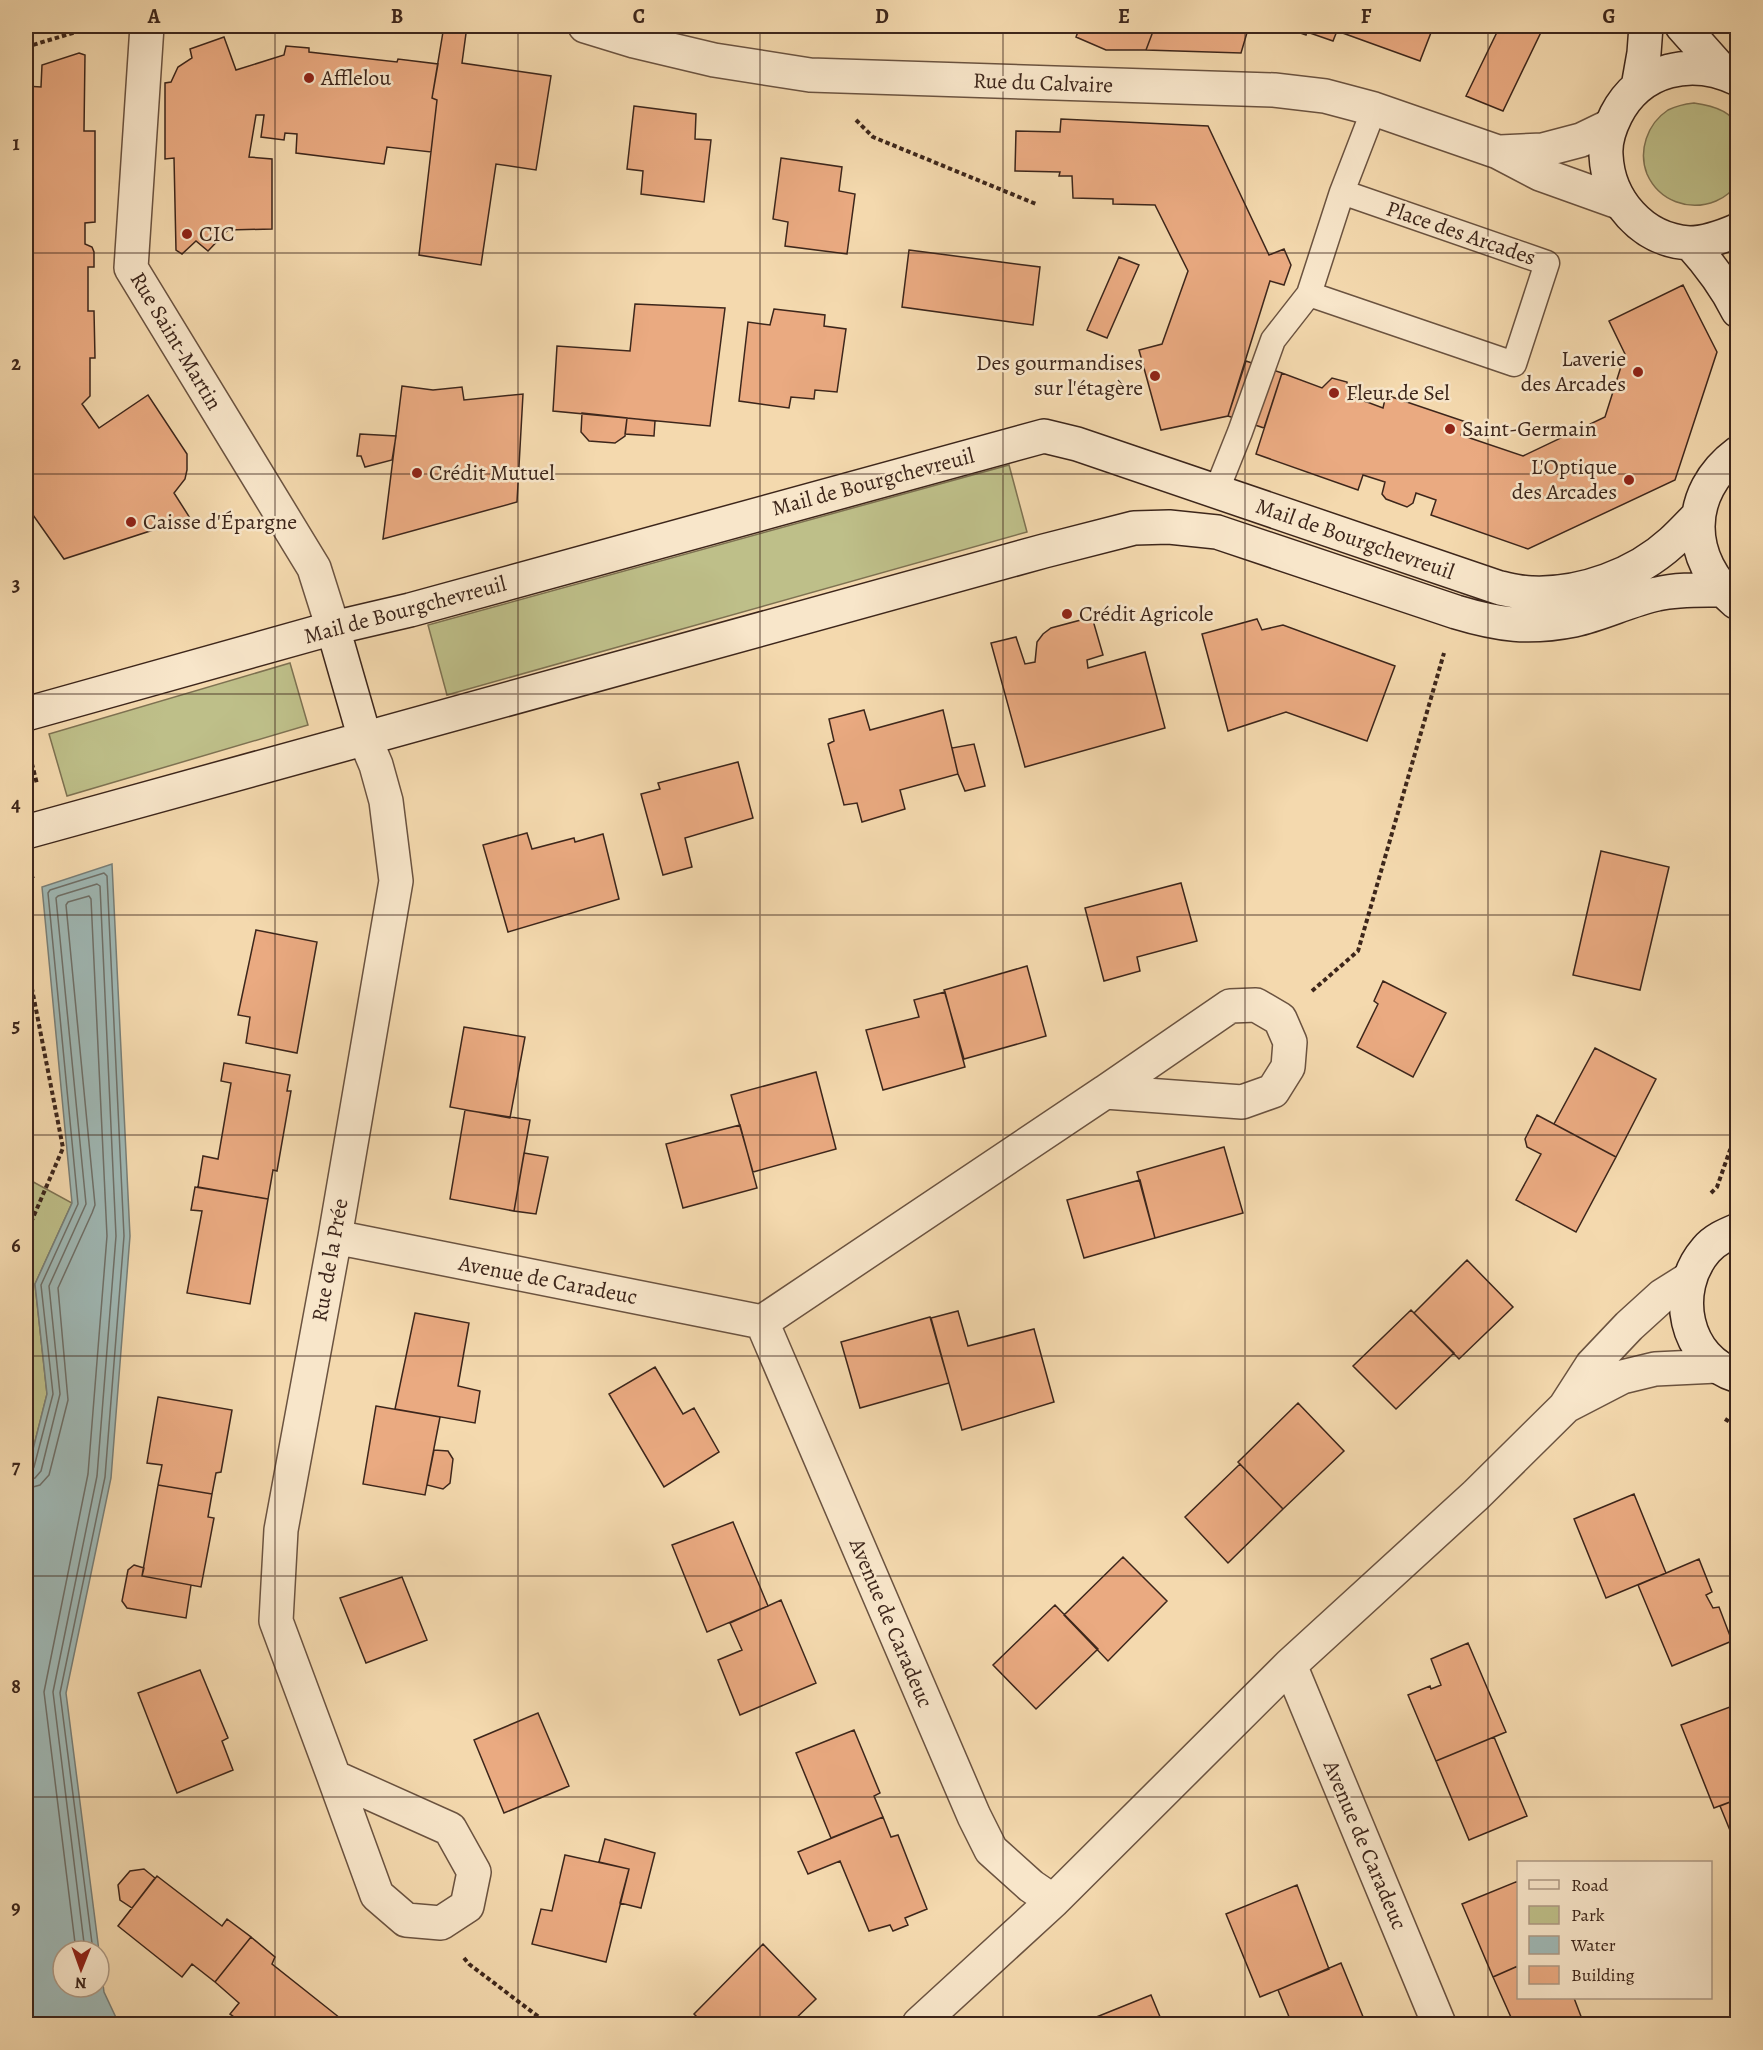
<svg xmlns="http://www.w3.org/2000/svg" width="1763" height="2050" viewBox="0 0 1763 2050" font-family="Alegreya,serif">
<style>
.green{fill:#bebf89;stroke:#7e7252;stroke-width:1.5}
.water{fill:#9fb8b5;stroke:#787e77;stroke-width:1.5}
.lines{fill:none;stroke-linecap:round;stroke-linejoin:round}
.shore{stroke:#6e6f68;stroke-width:1.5}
.building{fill:#eaaa81;stroke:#3d261b;stroke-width:1.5}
.lane-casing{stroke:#6b5340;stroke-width:27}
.street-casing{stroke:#6b5340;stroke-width:36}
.secondary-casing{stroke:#3d261b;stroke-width:36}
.path{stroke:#3d261b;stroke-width:4;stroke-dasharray:4.5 3;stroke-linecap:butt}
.lane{stroke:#f8e6ca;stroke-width:24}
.street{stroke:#f8e6ca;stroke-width:33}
.secondary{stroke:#f8e6ca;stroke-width:33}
.grid{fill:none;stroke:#3d261b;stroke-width:1.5;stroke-opacity:0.55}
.poi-dot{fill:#8f2418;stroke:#f8e6ca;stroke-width:2}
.labels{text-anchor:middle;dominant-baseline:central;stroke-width:5;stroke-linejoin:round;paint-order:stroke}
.poi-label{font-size:22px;fill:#3d261b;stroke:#f8e6ca;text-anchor:start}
.street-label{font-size:22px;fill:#3d261b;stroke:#f8e6ca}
.neatline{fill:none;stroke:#3d261b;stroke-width:2}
.grid-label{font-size:20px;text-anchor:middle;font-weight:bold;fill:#3d261b}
</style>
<rect width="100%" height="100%" fill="#f4d9ae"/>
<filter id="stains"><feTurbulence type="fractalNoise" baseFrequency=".00333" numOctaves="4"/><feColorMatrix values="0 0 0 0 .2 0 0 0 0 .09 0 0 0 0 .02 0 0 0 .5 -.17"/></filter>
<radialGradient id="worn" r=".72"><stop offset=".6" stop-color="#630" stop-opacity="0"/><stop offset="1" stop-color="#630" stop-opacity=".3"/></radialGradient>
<!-- green -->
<path class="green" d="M1694 103C1709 105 1731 110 1737 126 1740 134 1738 148 1738 157 1738 165 1740 177 1736 184 1732 192 1723 198 1716 201 1689 212 1659 201 1647 174 1638 151 1647 124 1668 110 1676 106 1685 104 1694 103Z
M1009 465 1027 532 447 695 428 625Z
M290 663 308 725 67 796 49 734Z
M26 1178 72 1203 35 1284 47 1394 26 1477Z"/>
<!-- water -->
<path class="water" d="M112 864 130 1236 111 1478 66 1693 99 1951H63V1987H99V1954L104 1992 119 2024H26V1477L47 1394 35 1284 72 1203 42 887Z"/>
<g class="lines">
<!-- shore -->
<path class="shore" d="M26 1473 31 1472 34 1467 53 1394 41 1285 78 1204 48 893 50 890 104 873 107 876 124 1236 105 1477 60 1693 93 1951
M26 1480 35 1478 41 1471 60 1394 49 1286 86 1204 56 898 58 896 97 884 100 886 116 1236 97 1476 53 1692 85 1951
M26 1489 40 1485 49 1475 68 1400 58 1288 92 1213 95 1205 66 905 68 902 89 896 91 899 107 1236 88 1474 44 1692 76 1951"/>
</g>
<!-- building -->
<path class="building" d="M444 26H467L462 63 551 76 536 170 496 164 481 265 419 255 437 100 432 98Z
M1080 26H1155L1146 50H1106L1076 37Z
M1155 26H1249L1241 53 1146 50Z
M1281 26H1309L1306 35Z
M1309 26H1425L1432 30 1420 61 1337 31 1333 41 1307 32Z
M1500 26H1544L1503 111 1466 96Z
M224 37 236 70 284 55 286 46 309 48V52L397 62 398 59 438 64 432 98 437 100 431 152 387 147 384 164 296 153 297 134 285 133 284 140 261 137 264 115H256L249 157 272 159V229L228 230 208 251 196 241 182 254 176 250 174 158 165 159V83L171 82 178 67 192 58 190 49Z
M79 53 85 55 84 131H95V222L85 223V244L92 247 94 252V267H88V311H94L95 358H90V396L82 404 99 428 148 395 187 454V470L185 479 174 493 190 518 64 559 26 505V86L41 87 42 65Z
M634 106 696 114 695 139 711 140 704 202 641 194 643 171 627 169Z
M1061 119 1208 126 1269 255 1284 249 1291 265 1284 285 1270 281 1228 416 1161 430 1139 350 1162 344 1188 271 1155 205 1113 204V199L1073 198 1072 176H1059L1060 172 1015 171 1016 131 1060 132Z
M781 158 842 167 839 191 855 194 847 254 785 246 788 222 773 219Z
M909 250 1040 267 1033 325 902 307Z
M1119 257 1139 265 1107 338 1087 330Z
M1683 285 1717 352 1675 480 1528 549 1431 515 1436 500 1416 493 1413 503 1407 507 1386 499 1382 494 1385 482 1363 475 1358 490 1256 454 1282 373 1322 388 1332 378 1347 382 1348 395 1383 408 1386 395 1466 422 1461 435 1523 456 1605 417 1625 354 1609 321Z
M635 304 725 308 710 426 553 411 557 346 630 351Z
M774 309 825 315 824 326 846 329 837 392 815 390 814 399 791 397 789 408 739 401 748 322 770 325Z
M1246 361 1282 373 1264 428 1228 416Z
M402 386 433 390 462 387 464 400 523 394 517 502 383 539Z
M582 413 627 418 625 436 615 443 589 441 581 432Z
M627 418 655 421 654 436 625 434Z
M360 434 396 436 392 460 365 467 361 456H357Z
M1092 617 1103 655 1087 660 1088 668 1145 652 1165 728 1025 767 991 643 1016 637 1025 664 1035 662 1037 642 1043 634 1051 628Z
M1257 619 1262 630 1283 625 1395 666 1367 741 1286 712 1228 731 1202 634Z
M864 710 870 730 943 710 958 774 900 790 905 809 862 822 857 803 844 805 828 744 834 741 829 719Z
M974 744 985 786 965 791 958 774 952 748Z
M738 762 753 818 685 838 692 867 663 875 641 794 660 789 658 783Z
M527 833 532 849 574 838 575 842 603 834 619 899 508 932 483 845Z
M1601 851 1669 867 1640 990 1573 975Z
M1181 883 1197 941 1137 957 1140 971 1104 981 1085 908Z
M256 930 317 942 297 1053 246 1043 250 1017 238 1015Z
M1027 966 1046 1036 964 1059 944 990Z
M1383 981 1446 1013 1413 1077 1357 1047 1378 1004 1374 1001Z
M945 992 965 1067 883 1090 866 1030 919 1017 914 1000Z
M464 1027 525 1037 510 1118 450 1107Z
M1595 1048 1656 1079 1616 1157 1554 1124Z
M224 1063 290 1075 287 1091H291L277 1171 273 1170 268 1199 198 1187 203 1156 218 1159 231 1083 221 1081Z
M816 1072 836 1149 753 1172 731 1095Z
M465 1110 530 1120 514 1211 450 1199Z
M1537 1115 1616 1157 1576 1232 1516 1200 1541 1154 1527 1147 1525 1139Z
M740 1125 757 1188 683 1208 666 1144Z
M1224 1147 1243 1213 1155 1238 1137 1172Z
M524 1153 548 1157 536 1214 514 1211Z
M1140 1180 1155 1238 1084 1258 1067 1200Z
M195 1187 268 1199 250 1304 187 1293 202 1211 191 1210Z
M1467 1260 1513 1307 1459 1359 1414 1313Z
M1411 1310 1454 1353 1396 1409 1353 1366Z
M958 1311 968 1346 1034 1329 1054 1402 962 1430 931 1318Z
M415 1313 469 1323 458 1386 480 1391 475 1423 395 1409Z
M930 1317 949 1383 860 1408 841 1342Z
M655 1367 683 1414 694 1408 719 1452 664 1487 609 1394Z
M158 1397 232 1410 221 1472 216 1473 212 1494 158 1485 162 1465 147 1463Z
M1298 1403 1344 1451 1283 1509 1238 1462Z
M376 1406 440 1417 425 1495 363 1484Z
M434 1450 448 1451 453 1459 450 1483 443 1489 427 1485Z
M1240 1464 1283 1509 1228 1563 1185 1517Z
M158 1485 212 1494 208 1517 214 1518 201 1587 142 1576Z
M1634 1494 1666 1573 1606 1598 1574 1519Z
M733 1522 768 1606 707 1632 672 1545Z
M1123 1557 1167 1601 1108 1661 1064 1615Z
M1699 1559 1712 1592 1706 1595 1713 1608 1719 1607 1732 1641 1672 1666 1638 1585Z
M134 1565 144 1568 142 1576 191 1585 186 1618 127 1608 122 1601 128 1570Z
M402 1577 427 1640 366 1663 340 1598Z
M781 1600 816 1683 740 1715 718 1660 742 1650 730 1623Z
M1055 1605 1098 1649 1036 1709 993 1665Z
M1468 1643 1506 1732 1436 1761 1408 1695 1430 1686 1431 1689 1441 1685 1431 1659Z
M200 1670 228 1738 222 1741 233 1770 177 1793 138 1693Z
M1738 1704V1799L1714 1808 1681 1725Z
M538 1713 569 1786 504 1813 474 1740Z
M854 1730 880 1793 874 1796 883 1817 831 1838 796 1753Z
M1494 1737 1527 1816 1469 1840 1436 1761Z
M1738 1799V1850L1720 1806Z
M883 1817 891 1837 898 1835 927 1909 905 1918 908 1925 893 1931 890 1925 869 1931 840 1861 808 1874 798 1852Z
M605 1839 655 1853 641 1908 620 1903 629 1869 599 1862Z
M565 1855 629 1869 606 1962 532 1944 541 1909 552 1911Z
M144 1869 155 1878 132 1908 120 1900 118 1885 130 1871Z
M157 1876 222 1926 227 1919 251 1937 215 1982 192 1964 182 1977 118 1926Z
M1518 1881V1966L1493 1977 1462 1904Z
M1297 1885 1329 1969 1260 1997 1226 1914Z
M251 1937 275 1957 272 1964 340 2018 335 2024H244L230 2014 239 2003 215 1982Z
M763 1944 816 1999 790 2024H704L694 2014Z
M1341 1963 1366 2024H1292L1278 1990Z
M1518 1966V1998H1574L1582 2019 1568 2024H1514L1493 1977Z
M1151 1995 1163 2024H1079Z"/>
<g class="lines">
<!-- lane casing -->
<g class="lane-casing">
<path id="lane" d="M1309 294 1514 364 1547 263 1342 192
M1216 492 1240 432 1273 340 1309 294 1342 192 1374 109"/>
</g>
<!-- street casing -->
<g class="street-casing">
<path id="street" d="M147 26 131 268 314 568 333 628
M585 26 634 41 714 60 810 75 1274 90 1325 96 1374 109 1498 152 1540 174 1621 203
M1500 152 1543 150 1581 140 1610 126
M1256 1005 1280 1019 1290 1042 1288 1067 1273 1091 1242 1102 1105 1092 1230 1006Z
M335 1237 762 1322 974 1816 991 1850 1031 1886 1053 1901
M762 1322 1105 1092
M1566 1406 1622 1377 1655 1369 1717 1366
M1290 1665 1439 2024
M334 1777 276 1621 281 1530 335 1237 396 881 386 801 376 765 365 739
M334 1777 450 1829 474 1872 467 1906 441 1923 406 1920 377 1895Z
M919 2024 1053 1901 1290 1665 1476 1495 1565 1407 1592 1365 1629 1326 1662 1296 1689 1279"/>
</g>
<!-- secondary casing -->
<g class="secondary-casing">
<path id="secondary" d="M1682 26 1723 72
M1738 79C1692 57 1640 68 1616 115 1610 127 1605 142 1606 155 1608 200 1642 240 1689 243 1706 243 1722 237 1738 230
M1638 87 1644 53 1646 26
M1690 243C1709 264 1725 285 1738 311
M1736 602C1686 560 1684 493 1738 453
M333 628 365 739
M26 714 333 628 410 610 1044 436 1077 444 1500 588C1510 590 1521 593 1532 593 1581 595 1636 575 1672 542 1681 534 1690 524 1698 516
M26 832 1044 551 1134 528 1169 527 1217 532 1456 612C1499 625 1529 629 1574 620 1602 614 1629 600 1657 594 1678 589 1701 590 1722 590
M1738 1230C1726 1235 1714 1240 1706 1250 1671 1290 1684 1360 1738 1376"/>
</g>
<!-- path -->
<path class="path" d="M26 47 96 26
M856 120 873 137 1036 204
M30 756 37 784
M26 879 34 876
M26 958 63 1148 26 1234
M1312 991 1358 951 1444 653
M1711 1193 1717 1187 1730 1150 1738 1151
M1725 1419 1733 1424 1738 1430
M464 1958 469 1964 548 2024"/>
<!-- lane -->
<use href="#lane" class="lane"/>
<!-- street -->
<use href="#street" class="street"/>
<!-- secondary -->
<use href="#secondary" class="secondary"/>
</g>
<!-- grid -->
<path class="grid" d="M275 26V2024M518 26V2024M760 26V2024M1003 26V2024M1245 26V2024M1488 26V2024M26 253H1738M26 474H1738M26 694H1738M26 915H1738M26 1135H1738M26 1356H1738M26 1576H1738M26 1797H1738"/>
<!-- markers -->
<g class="poi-dot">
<circle cx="309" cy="78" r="6"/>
<circle cx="187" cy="234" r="6"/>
<circle cx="1638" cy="372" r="6"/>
<circle cx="1155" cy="376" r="6"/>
<circle cx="1334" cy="393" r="6"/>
<circle cx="1450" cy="429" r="6"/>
<circle cx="417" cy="473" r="6"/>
<circle cx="1629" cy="480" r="6"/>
<circle cx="131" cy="522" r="6"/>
<circle cx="1067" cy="614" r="6"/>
</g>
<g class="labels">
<!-- poi labels -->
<g class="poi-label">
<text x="321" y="78">Afflelou</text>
<text x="199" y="234">CIC</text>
<text x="1626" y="359" text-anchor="end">Laverie<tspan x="1626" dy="25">des Arcades</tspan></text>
<text x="1143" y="363" text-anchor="end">Des gourmandises<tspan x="1143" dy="25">sur l'étagère</tspan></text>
<text x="1346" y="393">Fleur de Sel</text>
<text x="1462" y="429">Saint-Germain</text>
<text x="1617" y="467" text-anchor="end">L'Optique<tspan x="1617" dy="25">des Arcades</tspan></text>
<text x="429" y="473">Crédit Mutuel</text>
<text x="143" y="522">Caisse d'Épargne</text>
<text x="1079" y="614">Crédit Agricole</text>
</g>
<!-- street labels -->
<g class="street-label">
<text transform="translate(1043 83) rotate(2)">Rue du Calvaire</text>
<text transform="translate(1461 233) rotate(19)">Place des Arcades</text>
<text transform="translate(176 341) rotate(59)">Rue Saint-Martin</text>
<text transform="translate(873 482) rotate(-15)">Mail de Bourgchevreuil</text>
<text transform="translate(1355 539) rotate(19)">Mail de Bourgchevreuil</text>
<text transform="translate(405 610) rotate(-15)">Mail de Bourgchevreuil</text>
<text transform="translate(330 1260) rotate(-80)">Rue de la Prée</text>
<text transform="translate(548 1280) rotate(11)">Avenue de Caradeuc</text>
<text transform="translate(891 1623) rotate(67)">Avenue de Caradeuc</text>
<text transform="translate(1365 1845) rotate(67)">Avenue de Caradeuc</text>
</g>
</g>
<!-- margin -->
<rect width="1763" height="2050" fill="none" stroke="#f4d9ae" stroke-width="66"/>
<!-- legend -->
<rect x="1517" y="1861" width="195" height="138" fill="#f8e6ca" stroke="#ad9984" stroke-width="1.5"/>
<rect x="1529" y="1880" width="30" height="9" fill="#f8e6ca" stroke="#ad9984" stroke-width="1.5"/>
<text x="1571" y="1891" font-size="18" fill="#3d261b">Road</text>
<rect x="1529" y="1906" width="30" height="18" fill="#bebf89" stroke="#ad9984" stroke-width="1.5"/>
<text x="1571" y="1921" font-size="18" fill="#3d261b">Park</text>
<rect x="1529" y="1936" width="30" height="18" fill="#9fb8b5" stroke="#ad9984" stroke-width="1.5"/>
<text x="1571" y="1951" font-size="18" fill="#3d261b">Water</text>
<rect x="1529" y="1966" width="30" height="18" fill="#eaaa81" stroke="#ad9984" stroke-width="1.5"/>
<text x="1571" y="1981" font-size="18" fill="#3d261b">Building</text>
<!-- north arrow -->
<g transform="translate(81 1969) rotate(181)"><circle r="28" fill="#f8e6ca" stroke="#ad9984" stroke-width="1.5"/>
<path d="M0-4.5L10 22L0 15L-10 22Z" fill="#8f2418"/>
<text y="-9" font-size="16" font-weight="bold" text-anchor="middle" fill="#3d261b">N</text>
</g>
<rect x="33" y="33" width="1697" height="1984" class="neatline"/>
<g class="grid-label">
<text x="154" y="23">A</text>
<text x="397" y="23">B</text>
<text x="639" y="23">C</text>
<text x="882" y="23">D</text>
<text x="1124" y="23">E</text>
<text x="1366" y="23">F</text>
<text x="1609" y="23">G</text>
<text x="16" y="150">1</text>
<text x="16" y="370">2</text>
<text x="16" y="591">3</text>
<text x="16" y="811">4</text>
<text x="16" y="1032">5</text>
<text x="16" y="1252">6</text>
<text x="16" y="1473">7</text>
<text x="16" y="1693">8</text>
<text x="16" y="1914">9</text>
</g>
<rect width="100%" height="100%" filter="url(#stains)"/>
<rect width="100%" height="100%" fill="url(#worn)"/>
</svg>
